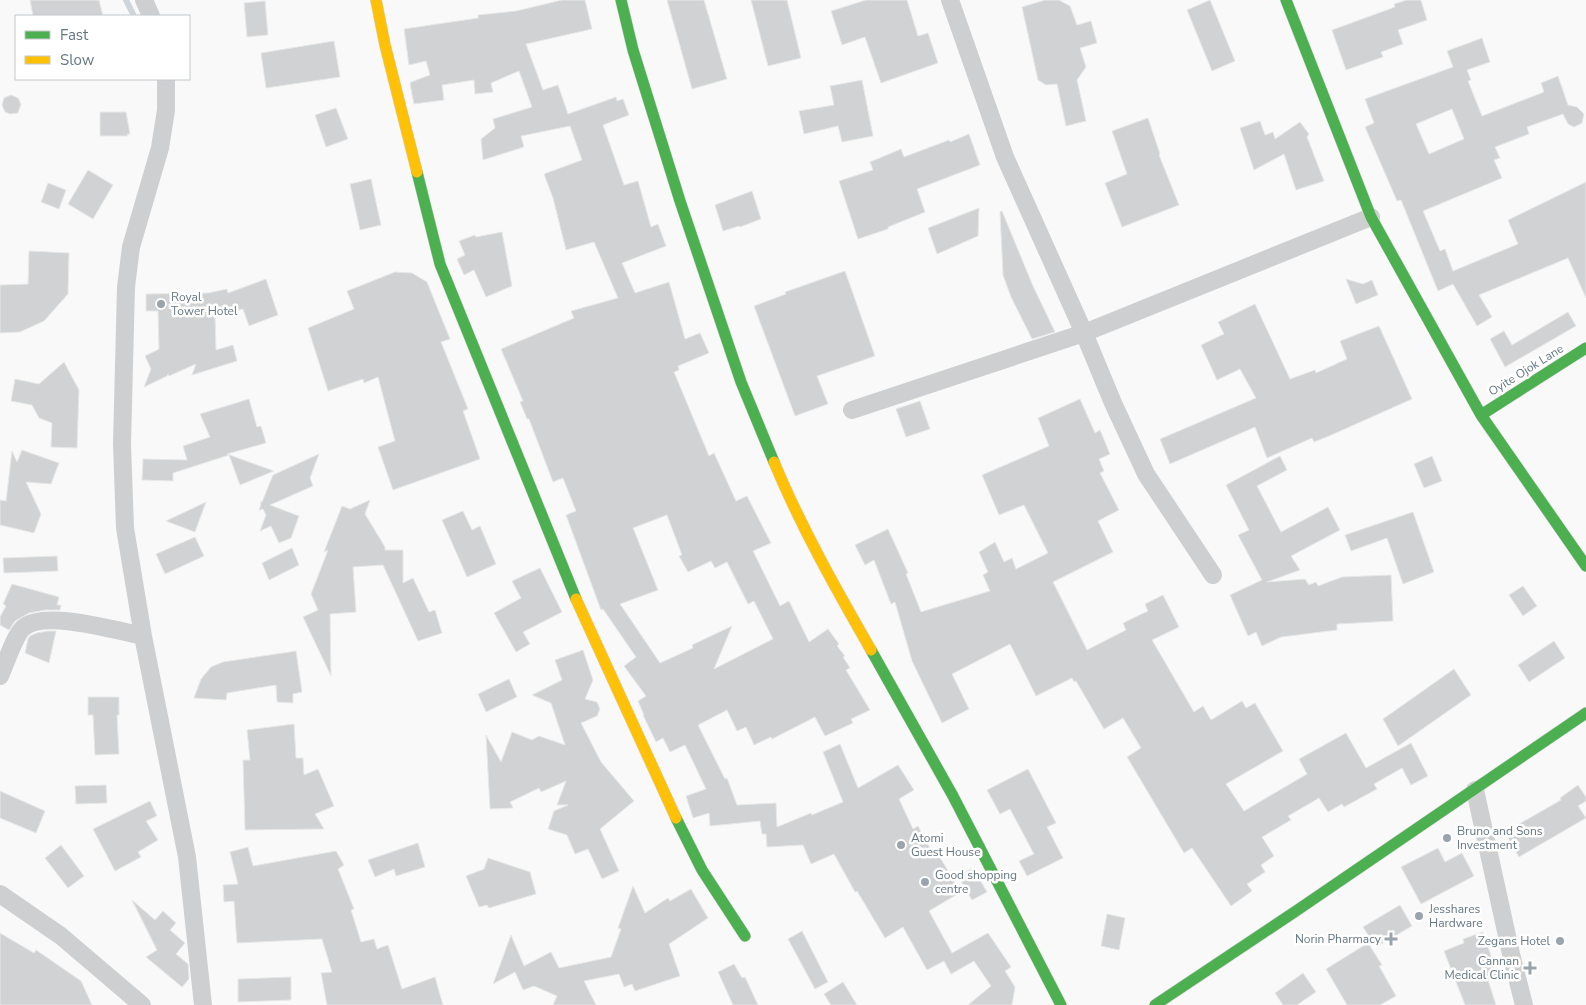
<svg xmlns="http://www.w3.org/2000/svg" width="1586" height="1005" viewBox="0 0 1586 1005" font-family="'Nunito Sans',sans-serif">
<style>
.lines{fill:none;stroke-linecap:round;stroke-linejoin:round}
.stream{stroke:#ced6d9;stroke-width:6}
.building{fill:#d0d2d3;stroke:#e8e8e8;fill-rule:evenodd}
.fast-casing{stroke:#d5d6d7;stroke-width:12}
.slow-casing{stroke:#d5d6d7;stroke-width:12}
.street{stroke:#cecfd0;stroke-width:18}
.fast{stroke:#4caf50;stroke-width:11}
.slow{stroke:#ffc107;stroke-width:11}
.poi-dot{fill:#99a4ac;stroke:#fff;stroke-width:2}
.labels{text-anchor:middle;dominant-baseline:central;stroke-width:5;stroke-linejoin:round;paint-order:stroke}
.poi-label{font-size:12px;fill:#657683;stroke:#fff;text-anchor:start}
.street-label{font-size:12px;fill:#657683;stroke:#fff}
</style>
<rect width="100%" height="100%" fill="#f9f9f9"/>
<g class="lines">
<!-- stream -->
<path class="stream" d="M126 0 134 16"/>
</g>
<!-- building -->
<path class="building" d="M30 0H99L103 16H33Z
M562 0H585L592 29 526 44 543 90 558 85 568 114 616 97 617 101 623 99 629 115 603 125 624 185 638 181 651 227 658 224 666 246 622 263 635 293 669 282 685 339 700 333 709 353 678 366 679 370 674 372 709 456 714 453 736 501 747 496 771 543 753 551 780 606 789 601 809 642 828 629 839 644 837 646 845 656 843 657 850 668 846 670 870 710 851 719 853 723 825 736 815 717 772 739 771 737 754 745 746 727 737 731 727 710 698 725 725 779 727 778 737 805 776 803 777 827 811 813 812 815 843 802 823 752 840 744 858 788 898 765 914 790 899 799 913 829 918 826 935 858 939 856 961 892 929 911 952 953 988 933 1011 967 1005 971 1015 987 1012 1005H968L991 986 974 961 951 974 944 961 927 970 903 927 885 938 857 891 855 892 834 854 811 864 803 845 767 847 766 834H762L760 821 710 826 709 813 693 818 686 796 706 789 685 745 670 752 663 738 656 742 643 715H644L638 701 646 696 624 666 636 657 603 609 601 610 566 515 576 511 563 478 553 482 529 419H527L520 402 523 401 501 349 574 318 571 311 618 298 594 242 566 250 553 198 544 174 582 160 570 126 521 136 524 147 483 160 481 139 495 128 493 119 532 107 519 71 491 83 493 92 475 94 474 80 442 85 444 100 414 104 410 84 411 82 430 75 426 61 409 65 404 29 478 18V15L516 11ZM667 515 682 555 679 556 688 572 711 561 715 568 727 562 748 604 754 601 773 639 714 669 732 626 692 645 693 648 660 663 620 604 658 590 633 528Z
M667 0H704L727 79 692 89Z
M751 0H787L801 58 768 66Z
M866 0H907L918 36 928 33 938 63 881 83 865 37 842 45 831 11Z
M1045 0H1059L1070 6 1077 25 1091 21 1097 43 1080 48 1086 67 1077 80 1086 121 1066 126 1057 84 1046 85 1038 80 1022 7Z
M1210 0 1235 61 1212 71 1187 10Z
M1407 0H1421L1427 20 1398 30 1403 44 1381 52 1383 57 1346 70 1332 30 1395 7 1394 4Z
M265 1 268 35 247 37 244 3Z
M1482 38 1490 62 1467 70 1471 80 1468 81 1482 116 1544 92 1541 83 1558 76 1568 105 1577 107 1584 114 1582 123 1574 127 1568 124 1563 114 1527 127 1529 134 1495 147 1500 158 1494 160 1502 178 1423 211 1440 251 1445 249 1453 271 1518 244 1508 220 1586 182V298L1568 258 1479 295 1492 317 1477 326 1453 284 1438 291 1401 200 1397 201 1365 127 1374 123 1365 99 1453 67 1447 51ZM1452 109 1464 139 1429 154 1416 124Z
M334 41 340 77 266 88 261 53Z
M862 80 873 136 842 142 838 126 804 134 799 111 834 105 830 86Z
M11 95 18 98 21 104 18 113 10 114 5 112 2 105 4 98Z
M336 108 348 139 326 147 315 115Z
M100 112H126L130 134H127L128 136H100Z
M1148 118 1160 154 1159 155 1179 205 1122 227 1105 183 1127 174 1112 131Z
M1260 121 1265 135 1273 132 1275 139 1300 122 1309 134 1307 137 1324 181 1296 190 1284 154 1254 170 1240 128Z
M969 134 980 165 917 189 925 212 888 227V229L858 239 839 181 873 170 870 162 901 149 904 157 949 140 950 142Z
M88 170 113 185 93 219 68 204Z
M371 179 381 225 360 230 350 184Z
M48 183 66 190 59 209 41 202Z
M752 191 761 219 740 227 739 226 723 231 715 205Z
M979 208 978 236 937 254 928 228Z
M1002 211 1033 286 1055 332 1032 339 1011 297 1003 275 1000 212Z
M502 232 512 286 486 297 474 270 464 275 457 259 465 255 459 241 475 235 476 237Z
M29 251 69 253 68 294 44 321 20 332 0 333V285L28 284Z
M845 271 875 356 817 376 828 404 795 416 754 306 786 294 785 292Z
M395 272 412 273 427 282 450 339 441 342 468 409 463 411 480 459 393 490 378 447 395 441 378 377 364 383 363 379 328 391 308 328 354 309 347 291Z
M266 279 278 315 249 326 243 309 215 316 216 350 233 345 237 361 192 375 196 364 169 376 168 374 167 376 144 387 151 369 145 356 159 349 158 311H146V294L208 293 227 289 228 293Z
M1346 279 1363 284 1372 280 1378 295 1356 304Z
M1255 304 1290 379 1315 370 1316 373 1347 359 1340 341 1379 326 1412 399 1329 436 1314 442 1312 438 1267 458 1255 427 1170 464 1160 439 1256 398 1240 369 1217 380 1201 345 1224 334 1218 322Z
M1568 312 1576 326 1505 367 1490 339 1504 331 1512 345Z
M64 362 79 390 77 448 51 447 52 423 39 418 32 405 11 401 15 379 39 384Z
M249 399 257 427 261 426 266 443 227 454 274 471 240 485 229 455 173 473V481L142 480 143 459 187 460 183 446 210 437 200 414Z
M1080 399 1095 433 1100 430 1110 454 1099 459 1104 471 1100 473 1119 510 1098 521 1113 552 1053 582 1087 650 1126 630 1123 623 1148 611 1145 604 1163 595 1179 627 1152 640 1194 712 1203 706 1211 720 1242 701 1246 708 1255 703 1283 751 1226 784 1244 811 1307 774 1299 759 1346 733 1366 768 1411 743 1428 776 1411 785 1402 768 1374 784 1377 789 1344 807 1342 804 1328 812 1319 798 1288 816 1291 820 1262 837 1274 856 1261 865 1265 872 1247 884 1252 891 1231 906 1192 848 1184 853 1127 757 1141 748 1123 718 1104 729 1076 681 1074 682 1072 678 1036 696 1010 644 952 674 969 709 942 723 912 661 895 602 891 604 874 560 865 565 855 545 888 529 908 573 906 574 921 612 990 591 983 575 988 572 979 552 995 542 1004 562 1012 558 1016 569 1048 553 1024 505 999 515 982 475 1049 446 1038 418Z
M920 401 930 429 906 437 896 409Z
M22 450 59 463 51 484 26 482 41 514 34 533 0 525V500L6 501 12 451 17 462Z
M319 454 310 478 313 486 270 505 299 516 291 538 279 543 271 526 260 531 266 515 263 509 259 510 261 504 260 502H262L273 475Z
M1280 456 1287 470 1257 486 1281 532 1328 507 1340 530 1291 556 1300 570 1267 582 1305 579 1309 585 1316 582 1318 586 1342 577 1391 575 1393 621 1337 624V630L1281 637 1262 646 1256 632 1248 636 1230 595 1262 580 1238 535 1249 530 1226 485Z
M1432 456 1442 481 1424 488 1414 464Z
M370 500 365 514 385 547V550H403V583L413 578 429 612 435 610 442 633 418 641 383 565 353 567 356 612 330 614 331 676 303 617 318 610 311 594 328 550 324 552 342 506 350 509Z
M206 502 195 532 166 521Z
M463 511 472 530 480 526 496 564 467 577 442 520Z
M1413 512 1434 572 1403 584 1387 538 1351 551 1345 535Z
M195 537 204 556 165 574 156 554Z
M292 548 299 565 269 580 262 563Z
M57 556 58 571 4 573 3 558Z
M540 568 562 612 523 632 530 644 516 652 494 613 521 598 512 581Z
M12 584 59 597 57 605H61L60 610H45L29 613 15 621 9 630 0 625V617L6 606 3 604Z
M1523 586 1537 606 1523 616 1509 595Z
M48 631H56L49 663 25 653 28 639 30 636 37 633Z
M1554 641 1565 658 1529 682 1518 665Z
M583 650 593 680 585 699 597 702 600 709 597 716 581 723 601 762 634 801 600 829 619 871 602 879 588 849 575 854 567 835 548 829 554 811 568 805H557L566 781 541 792 539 788 510 802 513 808 490 809 486 735 501 762 512 732 532 740 539 736 565 745 551 703 532 695 562 680 555 660Z
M296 651 302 692 293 694V703L277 702 276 685 227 693 226 700 194 698 201 679 211 667 223 662Z
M1454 669 1471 695 1398 746 1383 719Z
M509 679 517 697 486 712 478 694Z
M88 697H119V715H117L119 754 95 755 93 715H88Z
M294 724 296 758H303L304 775 318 769 334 806 315 814 324 829 245 830 243 760H250L247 730Z
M1028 769 1056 823 1047 827 1063 858 1027 876 1019 861 1034 854 1010 809 1000 814 987 790Z
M106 785 107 803 76 804 75 786Z
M1578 785 1586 797V801L1578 806 1586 818 1519 857 1505 832 1561 800 1560 798Z
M0 791 45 811 36 833 0 818Z
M150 801 157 816 146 821 158 840 138 852 141 857 115 871 93 829Z
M418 843 425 867 396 876 394 869 375 877 368 860Z
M61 845 84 876 68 888 45 858Z
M248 847 253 866 336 851 344 865 338 869 354 909 351 910 361 942 374 939 377 949 388 945 402 989 435 977 443 1005H327L321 973 332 972 322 939 237 943 234 901 224 902 223 885 238 884 230 852Z
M1438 848 1445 862 1462 853 1474 876 1421 904 1401 867Z
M488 858 530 872 536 894 489 908 487 905 479 907 466 876 484 869Z
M973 868 987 892 972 900 958 876Z
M633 886 645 913 668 898 670 901 691 889 708 918 669 944 680 976 635 991 632 984 624 987 619 974 584 981 596 1005H553L557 996 534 986 523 990 515 972 493 984 511 935 524 966 551 952 559 968 611 957 621 929 618 928Z
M132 900 155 920 163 911 176 923 170 930 185 943 176 954 188 964 189 979 182 987 146 957 157 950Z
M1400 905 1412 926 1376 947 1363 927Z
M1107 914 1125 918 1119 950 1101 946Z
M802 931 828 982 815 989 788 939Z
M1483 932 1498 977 1488 980 1496 1005H1465L1444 951 1464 943 1463 939Z
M0 933 34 953 36 950 81 981 92 1005H0Z
M1368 943 1382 965 1379 966 1396 996 1380 1005H1347L1326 969Z
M734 964 742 978 745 977 758 1005H733L718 972Z
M1303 973 1316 992 1297 1005H1283L1275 993Z
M291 977V1000L238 1002V979Z
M843 982 857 1005H831L824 994Z"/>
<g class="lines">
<!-- fast casing -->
<g class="fast-casing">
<path id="fast" d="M621 0 633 50 680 201 741 382 774 462
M1286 0 1371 217 1481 415 1586 566
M417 172 440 264 576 599
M1481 415 1586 348
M871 650 953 796 1061 1005
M676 818 702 870 745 936
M1155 1005 1296 911 1586 713"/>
</g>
<!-- slow casing -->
<g class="slow-casing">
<path id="slow" d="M376 0 385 45 417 172
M774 462C801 527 836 589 871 650
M576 599 676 818"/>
</g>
<!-- street -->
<path class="street" d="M144 0 151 16
M950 0 1005 157 1084 333 1113 403 1146 474 1213 575
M166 79V110L160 148 131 247 126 287 122 444 125 528 143 636 187 857 203 1005
M852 410 1084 333 1371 217
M0 676C5 665 15 635 23 628 44 609 118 631 143 636
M1475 790 1511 954 1524 1005
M0 894 61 936 142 1005"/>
<!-- fast -->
<use href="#fast" class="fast"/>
<!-- slow -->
<use href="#slow" class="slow"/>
</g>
<!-- markers -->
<g class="poi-dot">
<circle cx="161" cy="304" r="5"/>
<circle cx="1447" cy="838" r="5"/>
<circle cx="901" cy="845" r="5"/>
<circle cx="925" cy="882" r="5"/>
<circle cx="1419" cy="916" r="5"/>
<path d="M1388.5 931.5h5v5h5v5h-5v5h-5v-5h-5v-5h5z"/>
<circle cx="1560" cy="941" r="5"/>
<path d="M1527.5 960.5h5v5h5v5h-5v5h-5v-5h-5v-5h5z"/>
</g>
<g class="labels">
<!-- poi labels -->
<g class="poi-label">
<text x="171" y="297">Royal<tspan x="171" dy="14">Tower Hotel</tspan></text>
<text x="1457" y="831">Bruno and Sons<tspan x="1457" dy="14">Investment</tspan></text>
<text x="911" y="838">Atomi<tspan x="911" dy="14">Guest House</tspan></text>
<text x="935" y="875">Good shopping<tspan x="935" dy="14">centre</tspan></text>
<text x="1429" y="909">Jesshares<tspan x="1429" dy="14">Hardware</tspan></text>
<text x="1381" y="939" text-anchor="end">Norin Pharmacy</text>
<text x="1550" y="941" text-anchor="end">Zegans Hotel</text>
<text x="1519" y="961" text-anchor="end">Cannan<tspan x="1519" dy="14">Medical Clinic</tspan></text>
</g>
<!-- street labels -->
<g class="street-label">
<text transform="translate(1526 370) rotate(-32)">Oyite Ojok Lane</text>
</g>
</g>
<!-- legend -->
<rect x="15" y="15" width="175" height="65" fill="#ffffff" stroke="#c1c8cd"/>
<rect x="25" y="31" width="25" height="8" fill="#4caf50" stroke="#c1c8cd"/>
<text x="60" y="40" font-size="15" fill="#657683">Fast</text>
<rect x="25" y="56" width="25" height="8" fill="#ffc107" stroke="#c1c8cd"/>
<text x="60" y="65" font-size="15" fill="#657683">Slow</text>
</svg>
